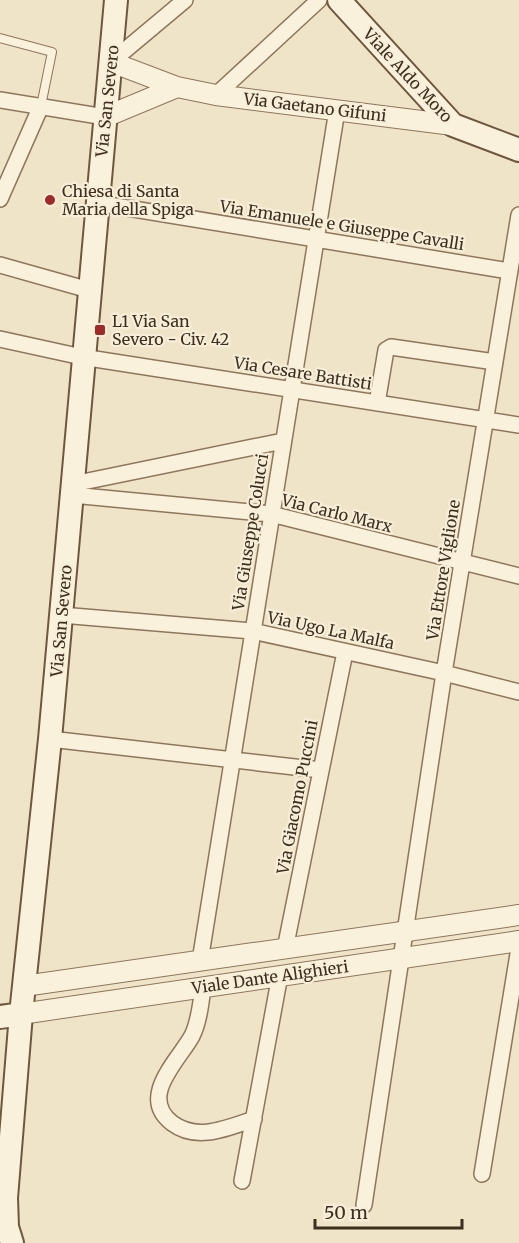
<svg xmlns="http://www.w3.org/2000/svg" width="519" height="1243" viewBox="0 0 519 1243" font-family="Merriweather,serif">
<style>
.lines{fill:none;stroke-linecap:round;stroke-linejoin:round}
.service-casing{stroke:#8d765c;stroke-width:10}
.minor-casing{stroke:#8d765c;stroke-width:18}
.tertiary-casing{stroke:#8d765c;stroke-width:22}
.secondary-casing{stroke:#6f573f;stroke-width:26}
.service{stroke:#faf1dc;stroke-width:8}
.minor{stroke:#faf1dc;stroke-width:15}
.tertiary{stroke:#faf1dc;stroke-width:20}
.secondary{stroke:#faf1dc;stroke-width:22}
.poi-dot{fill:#9e2a2b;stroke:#f7eed8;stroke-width:2}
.labels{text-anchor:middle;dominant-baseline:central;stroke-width:4.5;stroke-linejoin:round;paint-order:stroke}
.street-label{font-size:16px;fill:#3d2e20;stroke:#f7eed8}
.poi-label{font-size:16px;fill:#3d2e20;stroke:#f7eed8;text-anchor:start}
</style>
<rect width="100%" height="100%" fill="#f0e4c8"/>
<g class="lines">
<!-- service casing -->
<g class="service-casing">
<path id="service" d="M0 38 52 52 41 106"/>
</g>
<!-- minor casing -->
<g class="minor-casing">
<path id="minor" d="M111 62 185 0
M216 95 319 0
M0 100 105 117
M0 199 41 106
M97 203 509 271
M0 265 89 290
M0 339 82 357 519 425
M377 403 386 350 391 347 495 362
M73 484 283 441
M72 495 271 514 519 576
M61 615 252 631 444 673 519 692
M50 739 321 770
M285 949 345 652
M200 961 337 110
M203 987C201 1003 199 1022 192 1036 178 1061 138 1097 172 1123 197 1142 227 1128 254 1119
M482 1174 519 948
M242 1181 280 975
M364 1205 444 673 519 215"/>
</g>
<!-- tertiary casing -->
<g class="tertiary-casing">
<path id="tertiary" d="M111 62 177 87 216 95 453 125
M105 117 177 87
M24 986 519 915
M21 1014 519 941"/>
</g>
<!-- secondary casing -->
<g class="secondary-casing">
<path id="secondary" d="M339 0 453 125 519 150
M0 1017 21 1014
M12 1243 7 1227 6 1198 21 1014 50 739 116 0"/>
</g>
<!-- service -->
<use href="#service" class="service"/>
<!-- minor -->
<use href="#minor" class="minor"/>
<!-- tertiary -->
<use href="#tertiary" class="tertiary"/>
<!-- secondary -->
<use href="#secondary" class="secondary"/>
</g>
<!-- markers -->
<g class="poi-dot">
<circle cx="50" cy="200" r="6"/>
<rect x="94" y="324" width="12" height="12" rx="3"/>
</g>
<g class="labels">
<!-- street labels -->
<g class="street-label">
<text transform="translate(408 75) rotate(47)">Viale Aldo Moro</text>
<text transform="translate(107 101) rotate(-84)">Via San Severo</text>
<text transform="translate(315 107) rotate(7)">Via Gaetano Gifuni</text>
<text transform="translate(342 225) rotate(9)">Via Emanuele e Giuseppe Cavalli</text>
<text transform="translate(303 373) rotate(9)">Via Cesare Battisti</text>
<text transform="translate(337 513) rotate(14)">Via Carlo Marx</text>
<text transform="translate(250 532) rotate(-81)">Via Giuseppe Colucci</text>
<text transform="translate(443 570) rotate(-81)">Via Ettore Viglione</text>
<text transform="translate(61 621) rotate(-85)">Via San Severo</text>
<text transform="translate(331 630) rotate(12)">Via Ugo La Malfa</text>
<text transform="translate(297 797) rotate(-79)">Via Giacomo Puccini</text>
<text transform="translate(270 977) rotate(-8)">Viale Dante Alighieri</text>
</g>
<!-- poi labels -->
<g class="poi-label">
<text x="62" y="191">Chiesa di Santa<tspan x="62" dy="18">Maria della Spiga</tspan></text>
<text x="112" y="321">L1 Via San<tspan x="112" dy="18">Severo - Civ. 42</tspan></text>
</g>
</g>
<!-- scale -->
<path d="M315 1219v9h147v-9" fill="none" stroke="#3d2e20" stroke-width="3"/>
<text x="324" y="1219" font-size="18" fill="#3d2e20" stroke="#f7eed8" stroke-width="4.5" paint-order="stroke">50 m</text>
</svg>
